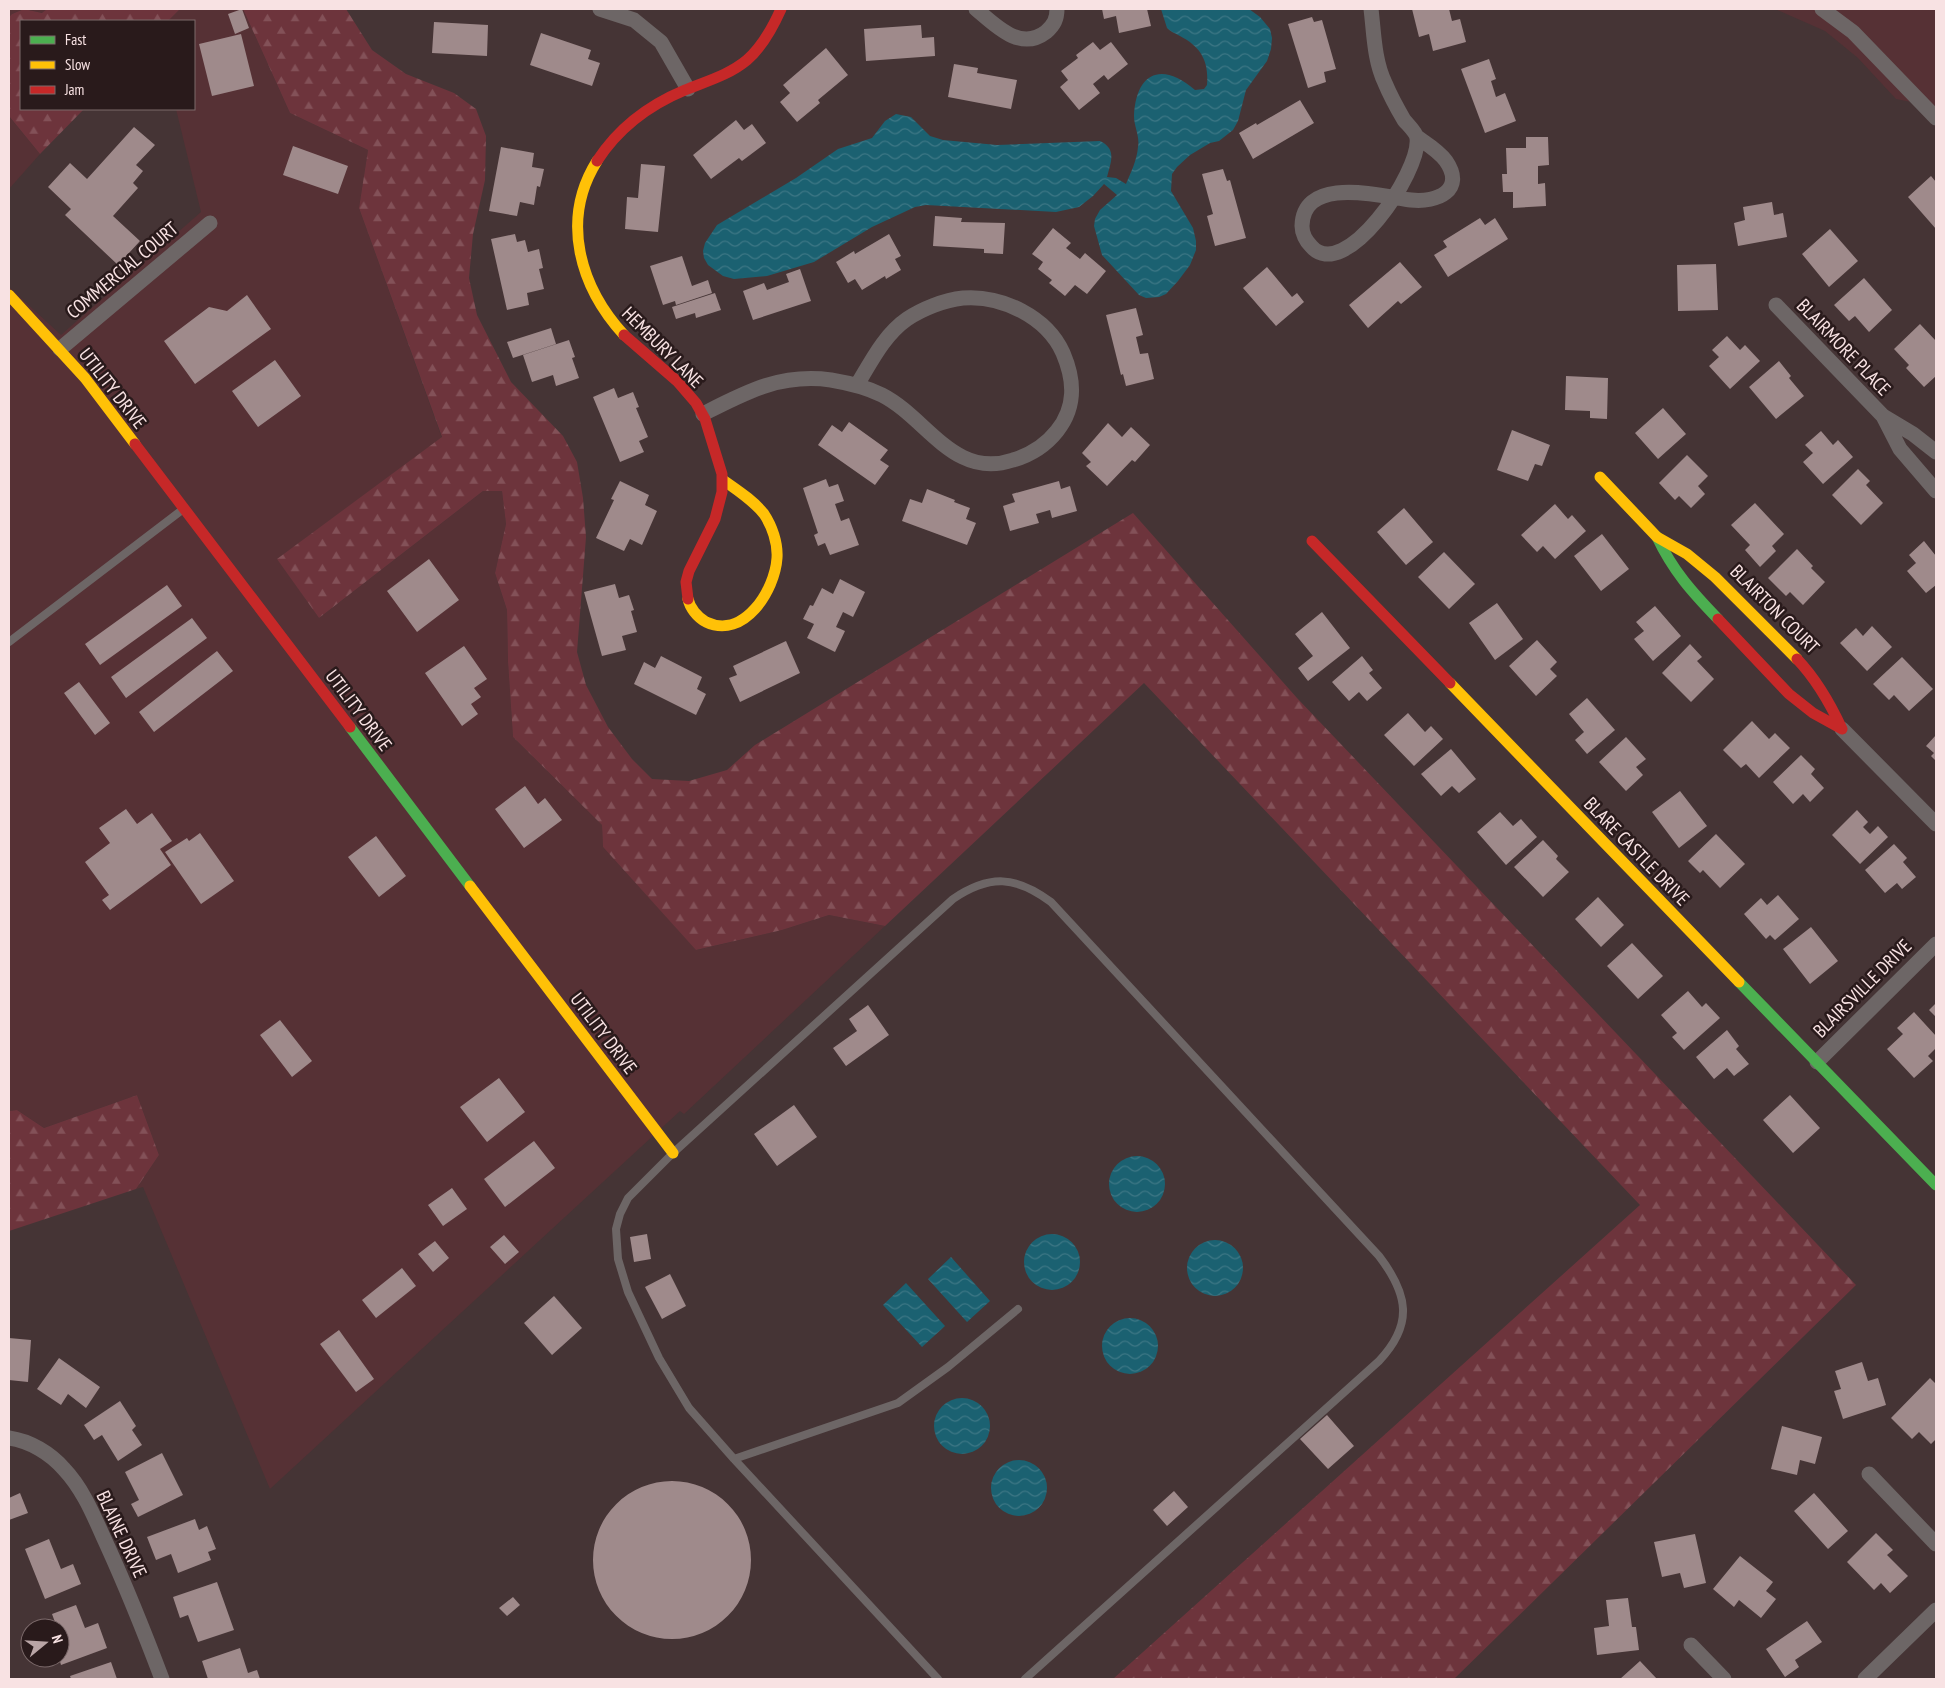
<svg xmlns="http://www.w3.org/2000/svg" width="1945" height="1688" viewBox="0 0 1945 1688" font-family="'PT Sans Narrow',sans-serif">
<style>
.built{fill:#563135}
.forest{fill:url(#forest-firs)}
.water{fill:url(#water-waves)}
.building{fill:#9f8a8b}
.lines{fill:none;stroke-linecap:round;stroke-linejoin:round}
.lane{stroke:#6d6666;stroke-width:8}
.street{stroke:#6d6666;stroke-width:15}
.fast{stroke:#4caf50;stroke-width:11}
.slow{stroke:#ffc107;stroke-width:11}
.jam{stroke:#c62828;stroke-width:11}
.labels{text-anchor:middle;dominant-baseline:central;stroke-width:5;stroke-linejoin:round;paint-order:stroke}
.street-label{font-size:19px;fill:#f8e2e3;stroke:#291a1b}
</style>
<defs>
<pattern id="forest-firs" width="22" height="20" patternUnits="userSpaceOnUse" patternTransform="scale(1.25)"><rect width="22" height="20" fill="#6d343c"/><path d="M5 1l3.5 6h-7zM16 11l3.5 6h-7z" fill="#835158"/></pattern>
<pattern id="water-waves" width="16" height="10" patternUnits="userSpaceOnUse" patternTransform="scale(1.25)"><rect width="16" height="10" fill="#1b6171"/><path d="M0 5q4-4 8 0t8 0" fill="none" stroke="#3d7785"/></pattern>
</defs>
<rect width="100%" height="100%" fill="#453435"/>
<!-- built -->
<path class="built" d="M9 9H47L43 13 24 9 12 14 9 17Z
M180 9H243L290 113 368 150 359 208 442 438 278 559 319 618 483 491H502L506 524 495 573 507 610 508 662 513 737 602 825 603 847 697 950 782 930 829 915 885 926 684 1114 680 1111 270 1489 143 1187 136 1189 159 1155 137 1095 44 1128 17 1110 9 1111V287L61 335 201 212 176 109H194V21H168Z
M1775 9H1936V107L1896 99 1858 58 1825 31Z
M9 116 40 154 9 189Z"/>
<!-- forest -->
<path class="forest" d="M24 9 42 13 47 9H180L168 21H21V109H84L40 154 9 116V17L12 14Z
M243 9H346L372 50 406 74 454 93 476 109 486 136 485 180 473 234 469 278 477 315 511 382 563 436 577 462 583 498 586 537 577 652 586 685 608 727 632 759 652 779 689 781 727 770 755 745 1133 513 1297 698 1856 1285 1454 1679H1113L1640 1205 1144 683 885 926 829 915 782 930 696 950 603 847 602 825 513 737 508 662 507 610 495 573 506 524 502 491H483L319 618 277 559 442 437 359 208 368 150 290 113Z
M137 1095 159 1155 136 1189 9 1231V1111L17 1110 44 1128Z"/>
<!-- water -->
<path class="water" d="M1161 9H1249L1260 17 1270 29 1272 38 1271 49 1267 61 1246 90 1238 121 1233 130 1219 141 1210 143 1190 155 1177 167 1172 174 1171 191 1193 228 1196 241V250L1190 265 1178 281 1166 294 1159 297 1146 298 1139 295 1102 255 1094 226 1095 219 1100 210 1117 195 1104 184 1093 196 1079 207 1056 212 926 205 915 207 872 227 814 262 767 276 734 279 723 276 708 265 704 258 703 251 705 243 717 225 796 178 838 149 872 138 885 121 896 114 911 117 930 136 943 140 997 145 1100 141C1117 149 1111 162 1107 177L1116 178 1126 184C1131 172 1137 160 1138 147 1140 136 1134 127 1134 116 1136 72 1162 61 1195 90L1204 89 1207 85C1209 61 1201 47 1180 36 1175 33 1171 32 1167 28Z
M1109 1184a28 28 0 1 1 56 0a28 28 0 1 1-56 0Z
M1024 1262a28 28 0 1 1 56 0a28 28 0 1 1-56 0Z
M1187 1268a28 28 0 1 1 56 0a28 28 0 1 1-56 0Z
M951 1257 990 1301 967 1322 928 1279Z
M906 1283 945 1326 922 1347 883 1305Z
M1102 1346a28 28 0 1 1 56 0a28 28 0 1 1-56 0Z
M934 1426a28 28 0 1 1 56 0a28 28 0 1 1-56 0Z
M991 1488a28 28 0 1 1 56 0a28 28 0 1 1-56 0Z"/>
<!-- building -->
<path class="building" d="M242 9 249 28 235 34 228 14Z
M1102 9H1147L1151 26 1119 33 1116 16 1104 19Z
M1412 9H1449L1452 21 1460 19 1466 42 1433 51 1429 34 1419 37Z
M1312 17 1314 22 1322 20 1336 69 1324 72 1326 82 1308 88 1288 24Z
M434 22 488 25 487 56 432 53Z
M921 25 922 38 934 37 935 56 866 61 864 29Z
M541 33 591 50 588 59 600 63 592 86 530 65Z
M241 34 254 86 212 96 199 44Z
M1093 42 1100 50 1111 42 1128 64 1108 80 1104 75 1093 84 1100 93 1079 110 1060 87 1068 80 1061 71 1078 58 1076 55Z
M826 48 848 75 818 100 820 103 797 122 780 102 790 93 783 85Z
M1489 59 1496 79 1491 81 1496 97 1505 93 1516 121 1485 133 1461 69Z
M954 64 978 68 977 73 1017 80 1011 109 948 97Z
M1300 100 1314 123 1253 159 1239 133 1256 123 1257 125Z
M736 120 744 130 752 124 766 143 742 161 739 158 711 179 693 155Z
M134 127 155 145 136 165 143 171 133 183 138 188 113 216 140 241 118 265 65 215 71 209 48 187 70 163 87 179Z
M1526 137H1548L1549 165 1538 166V184L1545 183 1546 206 1513 208V192H1503L1502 174H1507L1506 148H1526Z
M293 146 348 166 338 194 283 175Z
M501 147 534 153 532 167 544 169 540 187 537 186 534 205 520 202 517 216 489 211Z
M641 164 665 166 658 232 625 229 627 197 638 198Z
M1223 169 1227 181 1230 180 1246 238 1215 246 1207 216 1213 214 1202 174Z
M1931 176 1936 182V229L1908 197Z
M1772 202 1774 215 1783 213 1787 237 1738 246 1734 223 1745 220 1743 207Z
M935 216 962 218 961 222 1005 223 1003 254 984 253V249L933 246Z
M1480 218 1485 225 1495 218 1508 239 1448 277 1434 255 1447 247 1443 241Z
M1053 228 1071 243 1066 248 1080 259 1085 253 1106 271 1087 294 1075 285 1065 296 1049 283 1052 280 1038 269 1043 262 1032 254Z
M1830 229 1858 261 1829 287 1802 254Z
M515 234 517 242 525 240 528 252 539 249 543 268 539 269 544 289 527 293 529 305 507 310 491 239Z
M889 234 901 256 895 259 901 270 886 279 885 276 862 290 855 279 848 283 836 262 854 251 855 254Z
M682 256 692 286 708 280 712 293 676 305 675 301 663 305 650 266Z
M1400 262 1422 287 1401 304 1398 301 1368 328 1349 305Z
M1716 264 1718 310 1678 311 1677 265Z
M1267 267 1292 297 1297 293 1304 302 1276 326 1243 288Z
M800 269 811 301 753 320 743 291 764 283 767 290 789 282 786 274Z
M1864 278 1892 310 1869 332 1855 316 1849 321 1834 305Z
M715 293 721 310 696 318 695 313 676 319 672 307Z
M247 295 271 329 195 384 164 341 209 307 227 311Z
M1136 308 1143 335 1136 337 1140 354 1148 353 1154 379 1126 386 1123 374 1121 375 1106 315Z
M1920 324 1936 341V365L1935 367 1936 376 1924 387 1906 368 1909 365 1894 349Z
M551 328 556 344 513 358 507 342Z
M1727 336 1740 350 1745 345 1760 361 1730 389 1709 366 1719 357 1712 350Z
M569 340 575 357 572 358 579 378 556 386 553 375 532 382 523 355Z
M275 360 301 396 258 427 232 391Z
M1779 361 1791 376 1789 378 1804 396 1776 419 1749 387Z
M1566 376 1608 378 1607 419 1590 418V411L1565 410Z
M614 388 618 398 633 392 639 407 636 408 648 437 639 441 644 452 620 462 593 397Z
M1663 408 1686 434 1658 459 1635 433Z
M849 422 888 450 880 460 889 466 875 485 818 445 832 425 842 432Z
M1108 423 1122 437 1131 427 1150 445 1135 462 1132 460 1107 486 1086 466 1091 462 1082 453Z
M1512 430 1550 445 1542 466 1535 464 1528 481 1497 470Z
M1821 431 1833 445 1838 440 1853 457 1823 484 1803 462 1813 453 1805 445Z
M1687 455 1708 476 1698 486 1705 494 1691 508 1679 496 1675 500 1659 483Z
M1858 469 1870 481 1866 485 1883 503 1861 525 1832 495Z
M826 479 829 487 838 484 844 501 835 504 841 521 849 518 859 545 830 555 825 543 818 546 814 535 818 533 803 488Z
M620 481 649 495 645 505 657 511 642 545 630 539 624 551 596 538 614 500 611 499Z
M1059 481 1061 489 1070 486 1077 511 1052 518 1050 510 1036 514 1039 523 1010 531 1003 506 1015 502 1012 494Z
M927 489 955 500 954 502 970 508 966 519 976 523 967 545 902 521 910 499 922 503Z
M1755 503 1784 534 1772 546 1776 551 1760 567 1745 550 1750 545 1731 525Z
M1555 504 1568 519 1572 515 1586 531 1555 559 1543 546 1537 552 1521 535Z
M1404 508 1433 542 1406 565 1377 532Z
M1602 534 1629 569 1601 591 1574 556Z
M1924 541 1936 556V585L1926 593 1907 571 1916 563 1909 555Z
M1797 549 1813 566 1811 568 1825 582 1803 605 1790 592 1786 596 1768 578Z
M1444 552 1475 584 1449 609 1418 577Z
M429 559 459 600 417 632 387 591Z
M840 579 865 592 853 617 843 612 836 627 845 631 835 652 807 638 814 624 803 619 810 605 813 606 822 588 833 594Z
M615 584 619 598 629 595 634 610 631 611 637 632 622 636 626 650 602 656 584 592Z
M167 585 182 606 100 665 85 644Z
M1497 603 1523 639 1495 660 1469 623Z
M1655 606 1681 636 1653 661 1634 639 1644 631 1636 622Z
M1322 612 1350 648 1308 681 1298 668 1313 656 1295 634Z
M192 618 207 638 126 698 111 677Z
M1872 626 1892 647 1867 671 1840 643 1856 628 1863 636Z
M1537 640 1557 662 1550 669 1557 676 1536 696 1509 666Z
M786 641 800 673 740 702 729 678 737 675 733 666Z
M1690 644 1702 657 1697 661 1714 679 1691 702 1662 673Z
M464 646 487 679 474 688 481 697 471 704 478 714 462 726 425 673Z
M217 651 233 671 154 732 139 712Z
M661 656 702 677 697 689 706 694 696 715 634 684 644 662 655 668Z
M1362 656 1373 670 1369 673 1382 688 1367 701 1359 692 1349 701 1332 682Z
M1902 657 1933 689 1909 711 1894 695 1889 700 1873 684Z
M79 682 110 723 95 735 64 693Z
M1587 698 1615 730 1587 754 1575 740 1584 732 1569 714Z
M1408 713 1425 732 1431 726 1443 739 1414 766 1384 735Z
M1752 721 1769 739 1775 733 1790 748 1759 778 1746 764 1741 768 1723 750Z
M1936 735V761L1931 756 1934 753 1926 746Z
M1626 737 1646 759 1636 767 1643 775 1626 791 1599 762Z
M1451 749 1476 779 1459 793 1452 786 1441 796 1421 774Z
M1801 755 1815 769 1811 774 1824 788 1810 802 1803 794 1793 804 1773 782Z
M525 786 538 804 545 798 562 820 524 848 495 809Z
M1680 791 1707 826 1679 848 1652 812Z
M126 809 137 824 152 813 172 841 160 849 171 865 110 910 102 900 109 895 85 862 110 843 99 828Z
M1857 810 1868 822 1863 827 1870 834 1878 826 1888 837 1860 864 1832 835Z
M1500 812 1513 826 1521 819 1537 837 1506 865 1477 832Z
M200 833 234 881 201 904 165 852 187 838 189 841Z
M1716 834 1745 864 1720 888 1703 870 1700 873 1688 861Z
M376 836 406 876 379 897 348 857Z
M1543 840 1558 856 1556 859 1569 872 1543 897 1514 867Z
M1894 844 1907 858 1903 862 1916 877 1902 889 1897 883 1885 893 1865 870Z
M1778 895 1799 919 1775 940 1770 935 1766 939 1744 914 1761 898 1767 905Z
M1598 897 1624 925 1601 947 1575 919Z
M1811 927 1838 961 1810 984 1783 949Z
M1632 943 1663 976 1638 999 1607 966Z
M1688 991 1702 1007 1706 1003 1720 1018 1684 1050 1672 1037 1677 1033 1661 1015Z
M1936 1003V1017L1929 1010Z
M868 1005 889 1035 846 1066 833 1048 857 1031 849 1019Z
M1914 1012 1936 1036V1048L1928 1056 1933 1061 1914 1078 1887 1049 1903 1034 1897 1028Z
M280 1020 312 1061 292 1077 260 1035Z
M1727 1030 1739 1046 1736 1049 1749 1064 1734 1076 1727 1068 1714 1079 1696 1057Z
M499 1078 525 1112 487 1142 460 1107Z
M1790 1095 1820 1128 1793 1153 1763 1120Z
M794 1105 817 1137 777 1166 754 1134Z
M534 1141 555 1168 505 1207 484 1179Z
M452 1188 467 1209 443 1226 428 1205Z
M647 1234 651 1259 634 1262 630 1237Z
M504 1235 519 1252 505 1264 490 1247Z
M435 1241 449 1258 433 1272 418 1254Z
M402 1268 416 1286 376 1318 362 1300Z
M670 1274 686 1306 662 1319 645 1287Z
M554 1296 582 1328 552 1355 524 1323Z
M339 1330 374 1379 356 1392 320 1344Z
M9 1338 31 1340 28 1382 9 1380Z
M59 1358 100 1387 86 1408 68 1394 61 1405 37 1389Z
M1862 1362 1868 1381 1878 1378 1886 1405 1843 1419 1834 1391 1841 1389 1835 1371Z
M1930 1378 1936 1384V1439L1931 1444 1919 1432 1912 1439 1891 1418Z
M120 1401 136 1426 132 1430 142 1445 118 1461 102 1435 94 1440 84 1425Z
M1327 1415 1354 1446 1328 1469 1300 1439Z
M1782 1426 1822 1437 1815 1464 1800 1460 1797 1475 1771 1469Z
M162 1453 183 1495 138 1517 131 1504 139 1500 125 1472Z
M593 1560a79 79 0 1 1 158 0a79 79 0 1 1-158 0Z
M1174 1491 1188 1507 1167 1526 1153 1510Z
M20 1493 28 1513 9 1520V1498Z
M1814 1493 1848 1531 1828 1549 1794 1511Z
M195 1519 199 1530 207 1526 216 1549 208 1552 211 1560 178 1573 171 1554 156 1560 147 1537Z
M1876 1533 1893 1550 1887 1555 1908 1576 1890 1593 1881 1583 1874 1590 1847 1562Z
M1695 1534 1706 1583 1684 1588 1680 1573 1662 1577 1654 1542Z
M49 1539 61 1569 73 1564 81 1584 45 1599 25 1549Z
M1740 1556 1773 1582 1766 1591 1776 1599 1761 1618 1739 1600 1734 1607 1713 1589Z
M217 1582 234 1630 198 1642 188 1615 180 1618 173 1597Z
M513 1597 520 1605 507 1616 499 1608Z
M1628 1598 1632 1627H1636L1639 1650 1597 1655 1594 1628 1609 1626 1606 1600Z
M76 1605 85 1628 98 1623 107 1648 61 1665 59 1658 60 1628H47L56 1625 52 1614Z
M1807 1621 1822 1642 1795 1660 1799 1667 1785 1677 1766 1649Z
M240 1648 248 1673 257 1670 260 1679H208L202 1661Z
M1640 1661 1657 1679H1620Z
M111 1662 117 1679H71L70 1676Z"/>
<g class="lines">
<!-- lane -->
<path class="lane" d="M9 642 182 510
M734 1459 898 1403 948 1367 1018 1309
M938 1679 734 1459 689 1408 659 1358 628 1292 618 1259 616 1229 620 1214 628 1198 673 1153 953 899C990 874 1016 876 1051 902L1379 1256C1408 1294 1414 1324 1379 1361L1025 1679"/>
<!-- street -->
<path class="street" d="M600 9 634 20 661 42 688 89
M976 9C995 25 1020 52 1046 32 1054 25 1057 19 1057 9
M1371 9C1374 33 1374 60 1385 83 1390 95 1397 108 1404 120 1408 125 1416 132 1417 138 1421 172 1344 285 1311 246 1306 241 1302 233 1302 226 1303 175 1381 196 1411 200 1437 203 1466 190 1446 161 1439 151 1427 144 1417 137
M1822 9 1853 32 1936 118
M1776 305 1883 416
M60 349 210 223
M703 414C746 392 781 373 831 380 849 383 866 387 882 395 927 418 954 480 1013 460 1030 455 1046 445 1057 431 1076 407 1075 381 1063 353 1047 317 1002 295 963 298 944 300 922 309 907 319 884 335 871 362 857 385
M1936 452 1913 434 1883 416 1900 449 1936 491
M1842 729 1936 824
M1817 1062 1936 944
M9 1438C30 1441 50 1453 64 1469 84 1490 95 1519 107 1545 127 1589 145 1634 162 1679
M1869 1474 1936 1544
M1691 1645 1724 1679
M1865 1679 1936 1610"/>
<!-- fast -->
<path class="fast" d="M1657 537C1673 571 1692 592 1718 619
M350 727 470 886
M1739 982 1936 1185"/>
<!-- slow -->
<path class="slow" d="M597 161C560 220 580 287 624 335
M9 295 85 378 135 444
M1600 477 1657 537 1687 554 1715 577 1797 659
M688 599C690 608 697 617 706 622 744 640 775 590 777 558 778 543 772 526 764 514 753 500 737 490 723 480
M1450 683 1739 982
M470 886 673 1153"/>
<!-- jam -->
<path class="jam" d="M597 161C619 127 649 105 685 90 707 81 729 75 747 60 762 47 773 27 781 9
M624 335 677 381 696 403 705 419 722 474V492L715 519 689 571 686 582 688 599
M135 444 350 727
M1312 541 1450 683
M1718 619 1789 694 1813 713 1842 729C1830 703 1817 680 1797 659"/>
</g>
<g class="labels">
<!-- street labels -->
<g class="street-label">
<text transform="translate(122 270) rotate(-40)">COMMERCIAL COURT</text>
<text transform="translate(663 347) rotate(45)">HEMBURY LANE</text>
<text transform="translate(1844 347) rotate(46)">BLAIRMORE PLACE</text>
<text transform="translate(113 388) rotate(52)">UTILITY DRIVE</text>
<text transform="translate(1775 609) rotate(45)">BLAIRTON COURT</text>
<text transform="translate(359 710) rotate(53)">UTILITY DRIVE</text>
<text transform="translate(1637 851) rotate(46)">BLARE CASTLE DRIVE</text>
<text transform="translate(1862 988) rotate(-45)">BLAIRSVILLE DRIVE</text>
<text transform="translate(604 1033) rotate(53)">UTILITY DRIVE</text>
<text transform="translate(122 1534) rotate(65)">BLAINE DRIVE</text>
</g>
</g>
<!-- border -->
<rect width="1945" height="1688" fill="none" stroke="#f8e2e3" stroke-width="20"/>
<!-- legend -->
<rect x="20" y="20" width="175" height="90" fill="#291a1b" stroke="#7c6a6b"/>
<rect x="30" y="36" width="25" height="8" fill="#4caf50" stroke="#7c6a6b"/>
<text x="65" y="45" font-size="15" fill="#f8e2e3">Fast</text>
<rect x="30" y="61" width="25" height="8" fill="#ffc107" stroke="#7c6a6b"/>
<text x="65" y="70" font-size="15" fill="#f8e2e3">Slow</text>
<rect x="30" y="86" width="25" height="8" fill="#c62828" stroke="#7c6a6b"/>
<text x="65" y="95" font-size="15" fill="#f8e2e3">Jam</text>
<!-- north arrow -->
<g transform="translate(45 1643) rotate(72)"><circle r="24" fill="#291a1b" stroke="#7c6a6b"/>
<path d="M0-4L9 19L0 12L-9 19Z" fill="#b9a5a6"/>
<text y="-8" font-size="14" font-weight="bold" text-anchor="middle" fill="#f8e2e3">N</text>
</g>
</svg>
